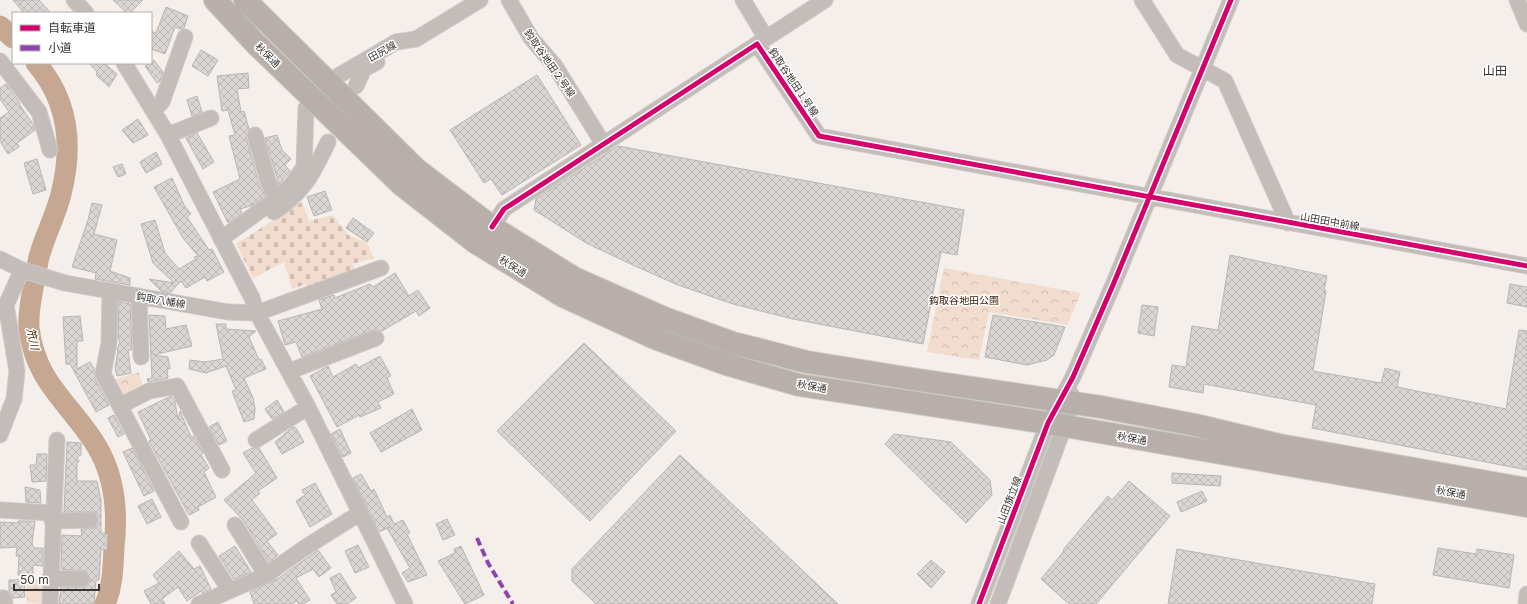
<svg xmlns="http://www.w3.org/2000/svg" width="1527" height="604" viewBox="0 0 1527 604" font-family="Inter,'Noto Sans JP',sans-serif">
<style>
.cemetery{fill:url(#cemetery-stones)}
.park{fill:url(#park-crowns)}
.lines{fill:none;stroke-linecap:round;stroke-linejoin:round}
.river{stroke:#c6a791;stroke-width:21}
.building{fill:url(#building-cross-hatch);stroke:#bab5b2}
.minor-casing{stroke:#cfcac7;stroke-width:17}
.highway-casing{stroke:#cfcac7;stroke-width:24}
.minor{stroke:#c3bcb8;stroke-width:15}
.highway{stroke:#b9afaa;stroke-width:22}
.quiet{stroke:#8e44ad;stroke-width:4;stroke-dasharray:8 4;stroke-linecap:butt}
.cycleway-casing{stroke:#fff;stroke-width:8}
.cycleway{stroke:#d6006c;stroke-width:5}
.labels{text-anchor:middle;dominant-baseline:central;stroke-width:3;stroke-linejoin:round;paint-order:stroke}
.street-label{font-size:10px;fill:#393533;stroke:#fff}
.park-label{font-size:10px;fill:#41230c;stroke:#fff}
.water-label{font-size:11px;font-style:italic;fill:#4e2501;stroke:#fff}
.quarter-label{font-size:12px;fill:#393533;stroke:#fff}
</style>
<defs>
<pattern id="cemetery-stones" width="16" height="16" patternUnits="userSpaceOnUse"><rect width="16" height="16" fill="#f1dcce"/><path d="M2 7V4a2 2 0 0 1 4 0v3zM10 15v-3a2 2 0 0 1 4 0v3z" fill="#cfbdb1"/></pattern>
<pattern id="park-crowns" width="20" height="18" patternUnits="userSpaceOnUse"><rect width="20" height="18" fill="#f1dcce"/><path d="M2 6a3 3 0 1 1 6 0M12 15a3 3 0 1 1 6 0" fill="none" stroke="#cfbdb1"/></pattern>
<pattern id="building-cross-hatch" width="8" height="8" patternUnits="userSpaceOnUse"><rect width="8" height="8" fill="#dad6d3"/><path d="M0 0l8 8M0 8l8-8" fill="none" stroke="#bcb8b6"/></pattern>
</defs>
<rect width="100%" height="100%" fill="#f5efeb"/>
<!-- cemetery -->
<path class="cemetery" d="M302 202 309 221 333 215 348 235 367 243 374 258 353 264 355 273 307 289 306 284 292 289 284 262 253 278 236 244Z"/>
<!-- park -->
<path class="park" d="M944 268 1081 293 1067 325 989 312 979 360 927 352Z
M139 372 143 388 121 397 114 380Z
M26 579 45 580 44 604 27 603Z"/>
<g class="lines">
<!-- river -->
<path class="river" d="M0 26 13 38
M36 63C69 101 73 147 61 194 56 215 45 235 39 257 37 265 36 275 34 283 31 298 28 314 29 328 35 382 70 403 96 445 115 476 118 512 114 547 113 566 113 586 105 604"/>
</g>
<!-- building -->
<path class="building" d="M13 0H39L51 13H24Z
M113 0H143L130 13H127Z
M166 7 188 16 184 28 181 29 175 27 165 54 151 49V31L156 33Z
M201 50 218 60 208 76 192 66Z
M154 60 163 72 160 81 157 83 145 66Z
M89 63H104L117 74 109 87 96 75 97 72Z
M248 73 249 88 237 89 241 112 244 111 249 129 246 137 259 184 265 196 253 205 240 209 242 213 228 223 213 192 240 179 229 136 235 135 228 110 222 111 217 76Z
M537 75 581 145 502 195 491 179 484 183 450 130Z
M6 84 20 103 19 104 33 124 35 130 17 143 19 147 8 154 0 141V118L9 112 0 99V88Z
M197 96 202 112 192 116 187 100Z
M138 119 148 135 133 143 122 130Z
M197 133 214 162 203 169 186 138Z
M277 135 282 150 291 159 285 165 290 171 279 184 265 138Z
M618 146 964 210 957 255 941 252 923 344 793 319 733 304 678 285 635 266 588 244 534 210 536 199Z
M156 152 162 164 146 173 140 162Z
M37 159 46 190 33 194 24 163Z
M122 164 126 174 118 177 113 167Z
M172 178 184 205 191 214 187 217 209 250 212 249 224 272 207 281 205 277 186 288 181 281 170 293 161 291 149 279 174 283 153 263 141 224 155 220 165 253 179 269 196 259 194 257 198 256 183 238 154 187Z
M325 191 332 210 314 216 307 197Z
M92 203 102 205 94 234 117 240 110 271 130 278V285L95 279 96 273 72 267 88 220Z
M353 218 374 233 367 242 346 228Z
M1230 255 1327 276 1324 290 1326 291 1313 371 1381 383 1385 368 1400 372 1397 387 1506 409 1519 330 1527 331V470L1312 428 1316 405 1204 384 1203 393 1169 387 1172 365 1186 367 1192 326 1218 330Z
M395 273 409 296 418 290 430 308 419 316 416 311 382 331 373 330 302 357 296 342 285 345 278 321 322 309 319 300 334 295 335 298 370 284 373 287Z
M1510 284 1527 287V307L1507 303Z
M119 302 130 304 132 350H128L131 373 117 376 115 368 118 351 117 350 120 342 118 337Z
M1142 305 1158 307 1154 336 1138 333Z
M149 315 165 316 166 329 186 325 192 346 153 355 168 357 170 369H167L168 378 148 382 147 379 152 378Z
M993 315 1065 327 1054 355 1047 360 1027 365 985 357Z
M80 316 83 341H77V369L90 362 95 370 96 381 109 405 96 412 70 364H66L63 317Z
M216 324H226V329L256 331 249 337 259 360 261 359 266 369 244 378 253 398 255 409 254 419 244 422 232 391 236 390 226 366 206 373 189 369 190 360 205 362 223 359Z
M584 343 676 431 590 521 497 431Z
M380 356 391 376 387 378 394 394 378 402 381 408 360 417 359 415 337 427 310 376 328 366 333 377 356 364 358 368Z
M171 396 175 401 178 420 180 411 191 437 193 436 203 453 201 455 209 468 204 472 216 497 198 507 199 510 189 515 149 441 151 440 138 412Z
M277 400 284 412 272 419 265 409Z
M412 409 422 430 381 452 370 433Z
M114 415 124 434 118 437 108 418Z
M218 422 227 441 219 445 209 427Z
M293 427 296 428 304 442 282 454 275 442Z
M340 429 351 453 343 457 331 434Z
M894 434 951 442 990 480 992 495 966 523 885 444Z
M67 442 81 443V455L77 457 79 462H77V481H97L101 500V533L108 534 107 550 101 549 99 580H96L94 604H59L61 587H86L91 580 86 571 61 569 62 535 82 536 81 529 94 528 99 520 94 512H64Z
M132 448 154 491 144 496 123 452Z
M252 448H259L277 478 258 491 260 493 252 500 277 534 267 541 278 555 269 562 243 520 224 500 256 473 243 453Z
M37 454H47L46 481 32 482 30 465H36Z
M680 455 743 514 838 604H596L572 581V569Z
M1172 473 1221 476 1220 486 1172 483Z
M361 474 371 491 374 489 387 517 390 515 394 524 403 520 410 533 407 534 427 575 408 582 402 573 410 568 387 528 390 527 379 532 353 478Z
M1129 481 1170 516 1096 604H1069L1041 579 1064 551 1063 550 1108 496 1112 500Z
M315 483 332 514 310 527 296 501 305 495 302 490Z
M25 487 40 490 41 503 26 502Z
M1202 491 1207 501 1181 512 1177 502Z
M152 499 161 517 147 524 138 506Z
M447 519 455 535 443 540 436 524Z
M18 521H35L32 543 34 548H43V566L33 565V575H18L19 556H16L17 547 0 548V522L18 523Z
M358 545 369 567 355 573 345 551Z
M235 546 251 572 234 579 219 556Z
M461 546 484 595 465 604 438 561 455 553 454 549Z
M1438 548 1476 554 1477 549 1514 555 1509 588 1433 575Z
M1177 549 1375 584 1372 604H1168Z
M318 550 331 568 319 577 313 569 296 578 310 600 303 604H299L297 601 291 604H254L250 592 279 578Z
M179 551 194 569 200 566 211 589 202 593 201 591 187 601 178 587 162 599 165 604H151L144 591 159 583 153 575Z
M931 560 945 572 931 588 917 574Z
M340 573 356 598 347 604H337L331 595 336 592 330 578Z
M9 580H24L25 597 13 598 9 591Z"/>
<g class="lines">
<!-- minor casing -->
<g class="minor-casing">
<path id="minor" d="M74 0 86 13
M509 0 531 38 555 66 604 145
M743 0 766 38
M1142 0 1177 55 1225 81 1288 223
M1517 0 1527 24
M757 44 825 0
M0 61 39 112 50 150
M124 63 168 135 252 298 257 313 308 407 405 604
M329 84 338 76 396 42 416 39 480 0
M356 86 364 69 377 62
M154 110 162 102 185 37
M168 135 211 118
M255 135 268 181 276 199
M274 212C304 192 313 174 328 142
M492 227 504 209 757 44 819 136 1527 266
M221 239 276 199 292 184 304 167 306 108 314 100
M0 259 22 270 65 283 228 312 257 313 381 268
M110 292 109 343 103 374 181 522
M139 296 141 357
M290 371 376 338
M120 406 149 391 177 386 222 470
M0 435 14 399 17 371 6 305 22 270
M256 440 308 407
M0 510 53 513
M52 521 90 520
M235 525 266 575
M199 543 229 589
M50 578 82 579
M0 598H4L5 604
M50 604 57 440
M199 604 266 575 306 547 360 513
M979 604 1048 423 1073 377 1113 285 1231 0
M998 604 1064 427 1071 404V394
M1526 604 1527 594"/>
</g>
<!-- highway casing -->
<g class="highway-casing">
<path id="highway" d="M215 0 256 44 402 185 475 242 563 296 657 339 726 364 799 385 1048 423 1527 506
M245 0 416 169 492 227 574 278 664 318 733 343 807 362 912 379 1101 407 1195 425 1279 445 1527 489"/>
</g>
<!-- minor -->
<use href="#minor" class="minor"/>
<!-- highway -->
<use href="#highway" class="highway"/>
<!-- quiet -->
<path class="quiet" d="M477 538 488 563 513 604"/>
<!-- cycleway casing -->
<g class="cycleway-casing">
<path id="cycleway" d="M492 227 504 209 757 44 819 136 1527 266
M979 604 1048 423 1073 377 1113 285 1231 0"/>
</g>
<!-- cycleway -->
<use href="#cycleway" class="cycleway"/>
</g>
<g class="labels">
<!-- street labels -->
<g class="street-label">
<text transform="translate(382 51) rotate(-29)">田尻線</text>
<text transform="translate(268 55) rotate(45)">秋保通</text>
<text transform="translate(550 63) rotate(55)">鈎取谷地田２号線</text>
<text transform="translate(794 82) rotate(56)">鈎取谷地田１号線</text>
<text transform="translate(1330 221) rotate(10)">山田田中前線</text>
<text transform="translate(513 266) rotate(32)">秋保通</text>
<text transform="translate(161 300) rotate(10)">鈎取八幡線</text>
<text transform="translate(812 386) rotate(10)">秋保通</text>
<text transform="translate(1132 438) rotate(10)">秋保通</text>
<text transform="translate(1451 492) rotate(10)">秋保通</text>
<text transform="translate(1009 500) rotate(-69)">山田旗立線</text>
</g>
<!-- park labels -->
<g class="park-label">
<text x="964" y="300">鈎取谷地田公園</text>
</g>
<!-- water labels -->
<g class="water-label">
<text transform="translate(33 339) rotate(78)">笊川</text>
</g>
<!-- quarter labels -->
<g class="quarter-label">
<text x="1495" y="70">山田</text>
</g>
</g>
<!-- legend -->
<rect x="12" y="12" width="140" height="52" fill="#ffffff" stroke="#b0aead"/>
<rect x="20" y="25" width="20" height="6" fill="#d6006c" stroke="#b0aead"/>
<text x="48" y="32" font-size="12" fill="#393533">自転車道</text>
<rect x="20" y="45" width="20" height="6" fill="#8e44ad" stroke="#b0aead"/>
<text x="48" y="52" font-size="12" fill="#393533">小道</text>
<!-- scale -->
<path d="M14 584v6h85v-6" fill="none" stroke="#393533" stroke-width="2"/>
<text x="20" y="584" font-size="12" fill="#393533" stroke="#ffffff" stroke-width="3" paint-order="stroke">50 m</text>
</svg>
